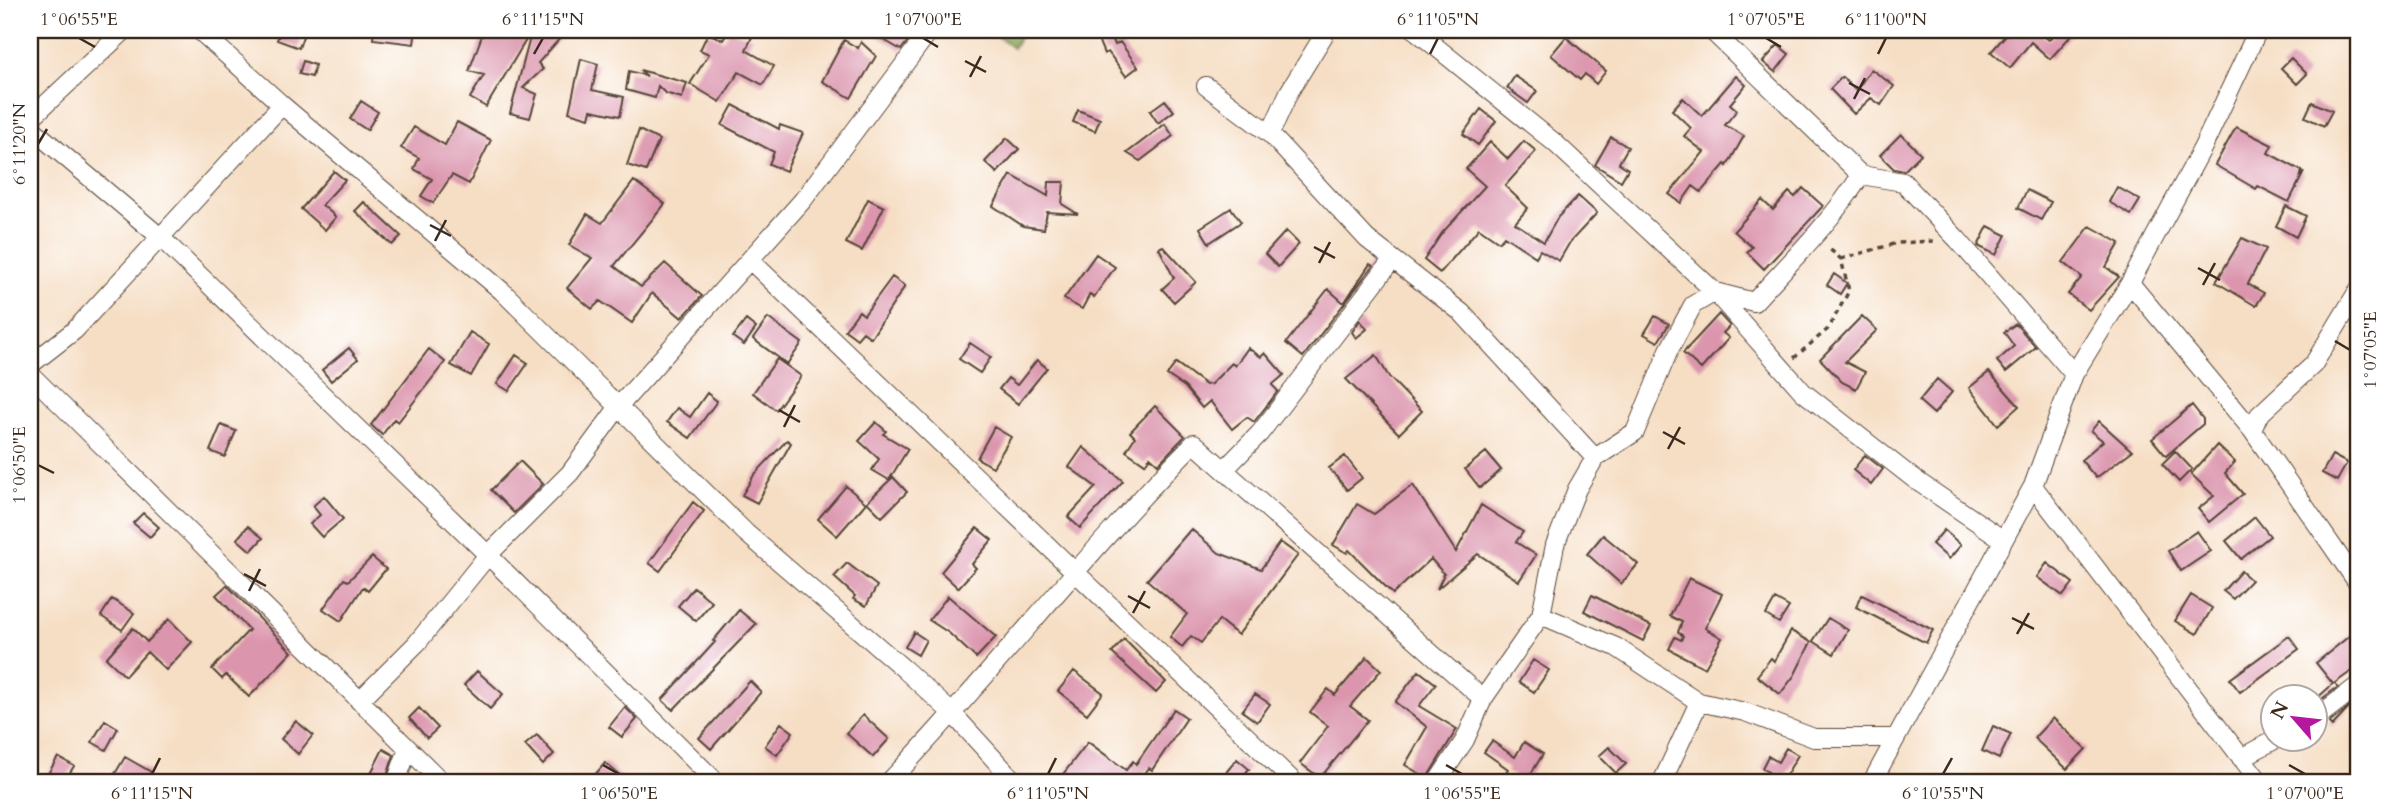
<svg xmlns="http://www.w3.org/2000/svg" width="2389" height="812" viewBox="0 0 2389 812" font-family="Cardo,serif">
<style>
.forest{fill:#8dac5f;stroke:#646b3e;stroke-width:2}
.building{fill:#db95ad}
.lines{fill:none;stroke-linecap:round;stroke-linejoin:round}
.minor-casing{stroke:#574537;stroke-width:20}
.path{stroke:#574537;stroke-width:3.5;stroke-dasharray:5 5;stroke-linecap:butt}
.minor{stroke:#fff;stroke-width:18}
.ticks{fill:none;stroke:#3b2a1e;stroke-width:2.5}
.neatline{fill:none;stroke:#3b2a1e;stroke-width:2.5}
.ticks-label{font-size:18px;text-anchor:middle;fill:#3b2a1e}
</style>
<rect width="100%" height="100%" fill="#fff"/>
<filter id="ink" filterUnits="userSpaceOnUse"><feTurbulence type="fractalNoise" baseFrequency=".0143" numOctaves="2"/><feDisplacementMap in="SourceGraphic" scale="14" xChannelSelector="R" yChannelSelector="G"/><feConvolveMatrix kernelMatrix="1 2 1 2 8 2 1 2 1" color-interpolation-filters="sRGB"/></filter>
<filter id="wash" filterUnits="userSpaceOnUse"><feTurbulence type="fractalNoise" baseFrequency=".00686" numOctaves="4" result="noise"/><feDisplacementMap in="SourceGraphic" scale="28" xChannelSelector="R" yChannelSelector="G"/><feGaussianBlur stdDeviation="1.57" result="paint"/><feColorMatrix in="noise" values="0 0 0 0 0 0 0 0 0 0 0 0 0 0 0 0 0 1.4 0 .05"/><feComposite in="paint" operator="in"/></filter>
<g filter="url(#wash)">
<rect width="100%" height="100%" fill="#f6dec4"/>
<!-- forest -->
<path class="forest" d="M989 30H1023L1013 48Z"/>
<g id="blocks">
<!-- building -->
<path class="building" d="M281 30H305L299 48 277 40Z
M374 30H416L414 44 373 39Z
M484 30H532L486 107 470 98 484 75 469 71Z
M532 30H555L562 36 538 63 543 69 523 88 537 94 530 118 510 113Z
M729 30 752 37 746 50 774 66 763 85 739 72 720 102 690 84 709 54 700 50 708 33 723 40Z
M867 30H916L901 50Z
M1094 30H1109L1115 45 1120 42 1138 67 1126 76 1108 52 1104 54Z
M2010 30 2022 35 2017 30H2036L2049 40 2058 30H2076L2050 59 2031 42 2010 68 1991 52Z
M1566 37 1606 71 1596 84 1585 74 1580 80 1551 55Z
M844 40 858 48 861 42 876 56 851 98 822 81Z
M1778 45 1789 54 1775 72 1763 62Z
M2291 58 2307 74 2297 84 2281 68Z
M581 59 598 64 592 90 624 97 620 116 591 110 589 118 569 112Z
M303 61 315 65 312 77 299 74Z
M1871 69 1894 86 1881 105 1871 98 1854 114 1830 89 1842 77 1856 91Z
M640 70 687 83 682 98 665 93 658 86 655 98 626 90 629 71 647 76Z
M1515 76 1537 91 1528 103 1507 88Z
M1736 76 1746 85 1730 104 1737 110 1725 125 1744 136 1727 166 1725 164 1701 192 1693 186 1681 203 1669 194 1704 152 1684 136 1691 128 1672 110 1683 98 1702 116Z
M1165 100 1174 111 1158 123 1150 111Z
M361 101 378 112 367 130 350 119Z
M2312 102 2332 111 2324 126 2305 117Z
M733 105 779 129 780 125 803 133 786 171 769 164 774 152 722 125Z
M1481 109 1496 121 1478 145 1463 134Z
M1078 110 1100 119 1095 131 1073 122Z
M457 122 491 140 469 184 452 175 433 203 421 196 432 179 414 169 419 158 401 148 414 127 445 145Z
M1165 124 1173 136 1140 161 1127 153Z
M2236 127 2272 145 2268 153 2302 171 2301 175 2304 172 2289 202 2258 186 2256 189 2215 165Z
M639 130 659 140 646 171 627 165Z
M1901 134 1921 154 1904 171 1894 169 1880 155Z
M1611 137 1628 147 1619 163 1628 169 1621 181 1595 165Z
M1007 138 1019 149 997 173 985 162Z
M1524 141 1536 151 1505 186 1528 208 1515 223 1544 242 1558 217 1578 196 1597 213 1570 242 1559 261 1540 250 1536 257 1504 236 1499 242 1479 228 1440 273 1424 260 1442 233 1485 186 1466 169 1490 142 1508 159Z
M334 171 345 180 322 205 336 217 325 230 301 209Z
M1011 175 1048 196 1049 182H1064L1062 204 1078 214 1047 212 1044 229 1023 226 993 206Z
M634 181 665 204 614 266 641 287 665 263 702 296 682 318 652 293 632 323 600 301 592 309 567 288 592 258 569 245 587 214 602 223Z
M2117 187 2140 200 2131 215 2109 202Z
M1803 188 1823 206 1764 269 1747 252 1752 247 1734 231 1762 200 1773 210 1789 192 1795 197Z
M2027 190 2051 202 2041 220 2018 208Z
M868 199 884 207 862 251 846 243Z
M364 202 401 236 392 245 355 211Z
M2286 206 2306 216 2296 237 2276 226Z
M1231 208 1241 222 1209 243 1200 228Z
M1988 226 2006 235 1996 255 1978 246Z
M2090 226 2120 243 2106 267 2119 277 2089 310 2068 294 2082 277 2063 262Z
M1286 231 1299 244 1278 267 1265 254Z
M2242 238 2266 249 2248 284 2264 293 2256 306 2216 282Z
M1163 246 1196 282 1174 302 1162 289 1174 278 1159 248Z
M1096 254 1115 267 1094 297 1090 294 1082 309 1064 299Z
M1370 264 1373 266 1303 357 1286 343 1328 289 1344 303Z
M1834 274 1847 283 1840 294 1827 285Z
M892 277 905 286 871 338 863 332 857 339 845 330 859 311 864 315Z
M1719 314 1730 326 1723 333 1729 338 1701 369 1683 353Z
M1655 316 1669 324 1658 342 1644 334Z
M1862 316 1877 330 1845 362 1865 372 1856 389 1842 382 1820 359Z
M768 318 802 343 787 364 753 339Z
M746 320 756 328 744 345 733 337Z
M1360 320 1367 329 1356 338 1352 332Z
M2016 324 2036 347 2006 372 1997 361 2014 346 2004 332Z
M470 332 489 344 471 376 451 365Z
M970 343 991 357 980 373 959 359Z
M349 348 358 359 331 381 322 370Z
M1248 348 1261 357 1265 353 1284 375 1272 385 1278 391 1254 422 1247 417 1232 429 1210 401 1202 408 1185 387 1167 375 1176 363 1206 385 1211 384 1232 363 1235 366Z
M429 349 445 362 398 422 394 419 382 435 371 425Z
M516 355 528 363 509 391 497 384Z
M1376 355 1389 377 1422 411 1399 434 1346 379Z
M777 359 801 376 776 410 753 393Z
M1037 360 1047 368 1018 404 999 389 1008 378 1017 385Z
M1989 372 2019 406 1998 425 1969 388Z
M1937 379 1952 392 1934 414 1919 401Z
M707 393 717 401 690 438 667 422 677 408 690 417Z
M2192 405 2203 419V424L2166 456 2152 439Z
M1155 406 1185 436 1158 464 1150 457 1145 464 1126 451 1135 437 1130 432Z
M2099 421 2132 451 2096 478 2081 460 2103 441 2091 431Z
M876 422 886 431 883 434 908 449 889 480 872 470 879 459 859 441Z
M221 425 236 431 225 457 210 451Z
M994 427 1011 437 993 467 977 458Z
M787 440 791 443 757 503 742 495 754 475Z
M2217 445 2235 462 2225 473 2243 494 2209 522 2198 509 2214 496 2191 474Z
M1083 447 1123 481 1080 528 1068 517 1096 487 1069 467Z
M2175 451 2192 469 2179 482 2162 464Z
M1486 452 1501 470 1480 488 1465 469Z
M1865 455 1883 469 1871 485 1853 470Z
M2332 455 2347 463 2337 481 2322 473Z
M1345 456 1362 478 1347 490 1329 468Z
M520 461 543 484 514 513 491 490Z
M893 477 907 492 882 517 867 502Z
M1413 485 1456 552 1481 505 1523 532 1516 542 1536 555 1519 581 1478 554 1437 589 1444 574 1431 559 1393 594 1349 550 1347 553 1333 545 1357 504 1374 514Z
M846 486 866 503 837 536 818 519Z
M324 496 343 519 322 537 310 524 320 515 313 506Z
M693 502 704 511 660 571 649 563Z
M143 513 159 527 150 537 133 523Z
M2255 517 2270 536 2241 559 2226 541Z
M248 526 263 538 251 551 237 539Z
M977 528 992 540 972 564 976 568 958 588 941 572Z
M1191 529 1219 553 1261 569 1280 542 1298 555 1238 635 1219 620 1201 643 1191 636 1182 647 1170 637 1187 614 1147 580Z
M1944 530 1961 545 1949 559 1932 544Z
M2197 531 2211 551 2181 571 2168 551Z
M1603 535 1638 564 1621 584 1587 554Z
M372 557 386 569 368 591 363 587 341 621 323 609 344 579 348 581Z
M847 563 877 586 866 606 853 599 855 596 834 577Z
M2047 563 2073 583 2063 596 2037 577Z
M2241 571 2251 580 2233 599 2223 591Z
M1689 578 1722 594 1705 628 1722 638 1705 668 1669 649 1675 637 1681 640 1683 636 1678 632 1682 622 1670 616Z
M227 585 292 652 249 697 226 675 222 679 212 669 249 630 216 595Z
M694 587 712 602 696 621 678 606Z
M1592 595 1651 626 1643 641 1584 611Z
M1862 595 1933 630 1926 643 1856 607Z
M2191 595 2212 608 2197 634 2175 621Z
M948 596 996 637 976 658 949 633 929 620Z
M112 599 134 613 122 630 101 616Z
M1775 599 1789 607 1779 623 1766 615Z
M739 610 756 624 673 710 662 700 715 642 713 641Z
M1828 618 1848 630 1834 654 1813 641Z
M169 619 192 642 166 670 147 652 125 676 106 658 133 628 147 642Z
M1791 631 1811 642 1794 676 1780 694 1757 676 1771 658 1774 661Z
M914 632 926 640 918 655 905 647Z
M2353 633 2359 642V666L2335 683 2338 687 2315 704V700L2333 684 2316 663Z
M2289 636 2299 649 2240 692 2230 679Z
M1124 639 1166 682 1156 693 1112 653Z
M1367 657 1381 670 1350 706 1368 720 1320 778 1300 763 1328 726 1310 712 1328 689 1335 695Z
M1533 660 1549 670 1534 692 1519 682Z
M477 671 503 694 490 709 464 685Z
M1074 671 1103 693 1087 714 1058 691Z
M1419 671 1436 684 1419 706 1457 729 1427 778 1405 765 1427 727 1395 702Z
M750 681 761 692 711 749 699 738Z
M1255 694 1270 704 1257 722 1242 711Z
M2353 704 2332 726 2329 723Z
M625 707 637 719 622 737 609 727Z
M419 708 438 728 427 738 409 718Z
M1174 709 1187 718 1152 770 1149 768 1139 781 1141 782H1057L1088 742 1126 770 1133 761 1136 764Z
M863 715 889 739 873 757 846 733Z
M2053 718 2086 749 2067 769 2034 738Z
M105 720 118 728 106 750 92 742Z
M296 721 313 735 298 754 281 739Z
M781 723 793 732 777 755 765 746Z
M1993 726 2011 734 1999 759 1982 751Z
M537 735 554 754 543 765 525 745Z
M1492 741 1515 757 1524 742 1543 754 1526 782 1506 772 1508 769 1484 752Z
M1609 747 1626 764 1616 773 1599 756Z
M1786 748 1798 755 1782 782H1767L1771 774 1762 768 1768 756 1778 762Z
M383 749 394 755 385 782 370 775Z
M58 757 74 766 64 782H43Z
M125 757 151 772 146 782H110Z
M1237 759 1249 769 1238 782H1218Z
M605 763 628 782H589Z"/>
</g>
</g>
<g filter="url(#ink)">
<use href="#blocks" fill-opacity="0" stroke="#574537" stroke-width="2"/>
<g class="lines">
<!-- minor casing -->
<g class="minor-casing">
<path id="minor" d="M199 30 282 105 502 291 746 533 904 669 953 714 1015 782
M1415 30 1555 143 1715 292 1803 392 1914 479 2002 539
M1711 30 1861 175 1903 182 1958 240 2074 374
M1206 86 1270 134 1289 92 1327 30
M30 119 125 30
M30 127 159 236 488 555 716 782
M1270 134 1367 239 1462 313 1595 458 1577 489 1555 545 1541 615 1483 699 1465 740 1437 782
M750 260 1294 782
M2130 283 2252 430 2359 585
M30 365 75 330 282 105
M30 374 442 782
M2252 430 2259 415 2313 365 2359 289
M1595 458 1635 432 1669 350 1693 305 1715 292 1754 302C1791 261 1832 221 1861 175
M1224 470 1483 699
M2033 486 2260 782
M1541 615 1616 647 1699 702 1745 712 1814 738H1896
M359 701 417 643 488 555 570 473 620 405 803 200 930 30
M2316 718 2359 685
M2241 758 2278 738
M396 782 408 749
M889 782C994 672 1087 551 1194 443L1224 470 1260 433 1392 260
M1662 782 1699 702
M1872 782 2033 486 2074 374 2130 283 2203 147 2258 30"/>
</g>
<!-- path -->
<path class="path" d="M1841 259 1897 243 1935 241
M1794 358 1828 329 1849 291 1841 259 1827 247"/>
<!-- minor -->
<use href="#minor" class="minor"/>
</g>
</g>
<!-- ticks -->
<path class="ticks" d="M79 38 95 47M923 38 938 47M1766 38 1781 47M534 54 543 38M1430 54 1438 38M1878 54 1886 38M965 61 986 72M970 77 981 56M1849 83 1870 94M1854 99 1865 78M38 144 47 129M430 225 451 236M435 241 446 220M1314 247 1335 258M1319 263 1330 242M2198 268 2220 280M2203 285 2215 263M2335 341 2350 350M779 410 800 422M784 427 795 405M1663 432 1685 444M1668 449 1680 427M38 465 54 473M244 574 266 586M249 591 260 569M1128 596 1150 608M1133 613 1145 591M2012 618 2034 629M2017 634 2029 613M603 765 619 774M1446 765 1462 774M2289 765 2305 774M152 774 160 758M1048 774 1056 758M1943 774 1952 758"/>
<!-- margin -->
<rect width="2389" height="812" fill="none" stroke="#fff" stroke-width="77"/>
<!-- north arrow -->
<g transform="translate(2294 718) rotate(298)"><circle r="33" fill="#ffffff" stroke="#b1aaa5" stroke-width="2"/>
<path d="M0-5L12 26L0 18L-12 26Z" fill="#b5179e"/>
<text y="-10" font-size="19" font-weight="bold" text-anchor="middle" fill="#3b2a1e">N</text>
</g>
<rect x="38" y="38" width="2312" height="736" class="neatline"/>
<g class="ticks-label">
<text x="79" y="25">1°06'55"E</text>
<text x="543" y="25">6°11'15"N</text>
<text x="923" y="25">1°07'00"E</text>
<text x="1438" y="25">6°11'05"N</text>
<text x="1766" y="25">1°07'05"E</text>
<text x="1886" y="25">6°11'00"N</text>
<text transform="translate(19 144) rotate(-90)" y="6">6°11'20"N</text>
<text transform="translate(2370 350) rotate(-90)" y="6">1°07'05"E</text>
<text transform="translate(19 465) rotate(-90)" y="6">1°06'50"E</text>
<text x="152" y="799">6°11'15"N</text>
<text x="619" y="799">1°06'50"E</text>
<text x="1048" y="799">6°11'05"N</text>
<text x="1462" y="799">1°06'55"E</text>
<text x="1943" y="799">6°10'55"N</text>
<text x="2305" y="799">1°07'00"E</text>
</g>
</svg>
